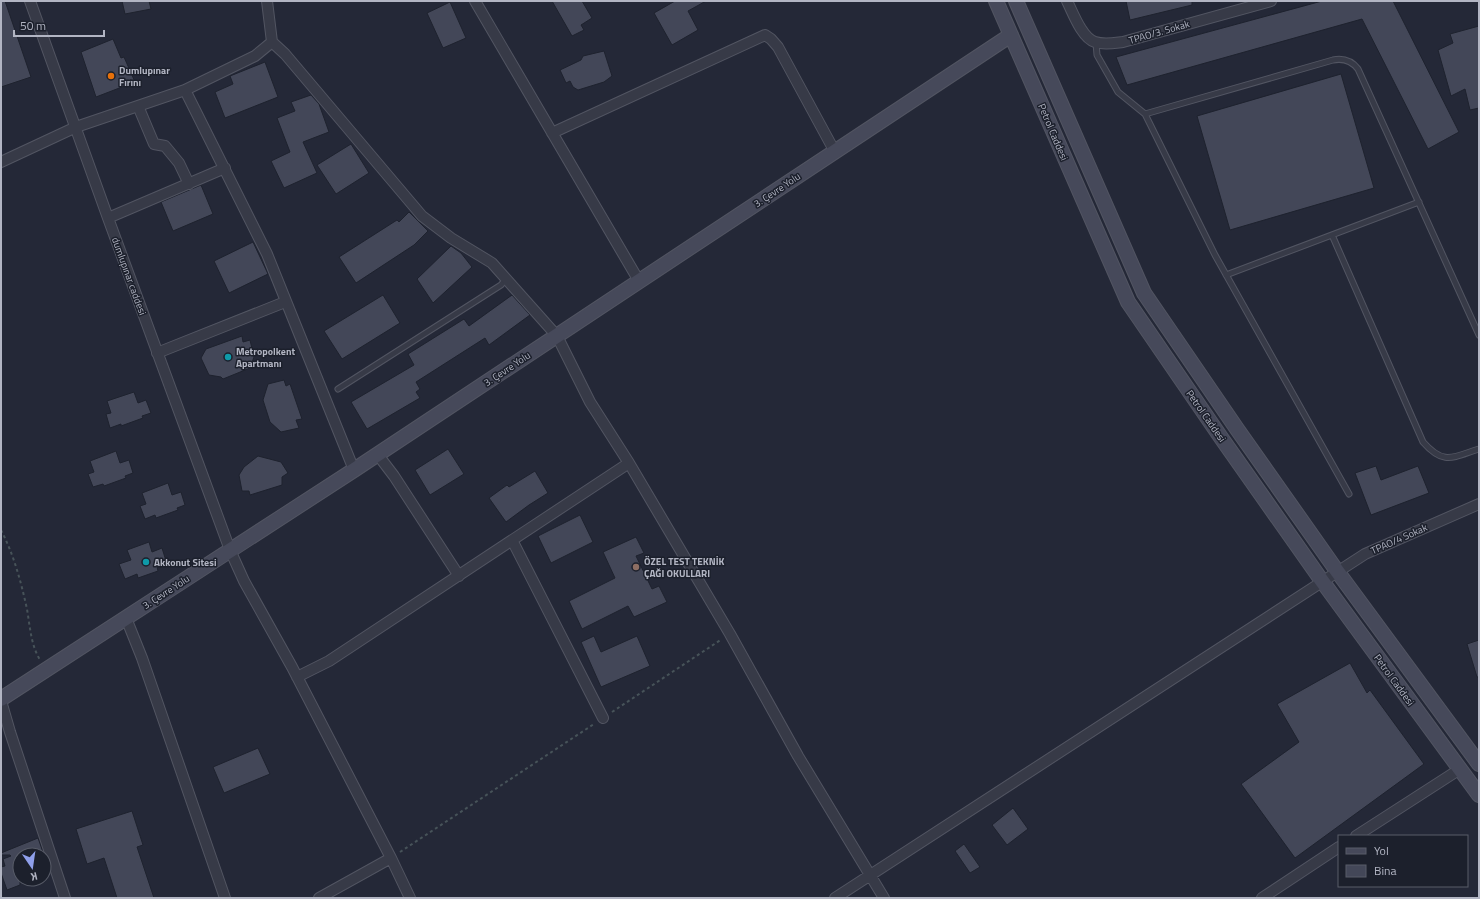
<svg xmlns="http://www.w3.org/2000/svg" width="1480" height="899" viewBox="0 0 1480 899" font-family="'Titillium Web',sans-serif">
<style>
.building{fill:#434758;stroke:#1e222e}
.lines{fill:none;stroke-linecap:round;stroke-linejoin:round}
.lane-casing{stroke:#525562;stroke-width:7}
.street-casing{stroke:#525562;stroke-width:12}
.secondary-casing{stroke:#525562;stroke-width:16}
.path{stroke:#475359;stroke-width:2;stroke-dasharray:3 3;stroke-linecap:butt}
.lane{stroke:#373a47;stroke-width:5}
.street{stroke:#373a47;stroke-width:10}
.secondary{stroke:#46495a;stroke-width:14}
.food-dot{fill:#e8710a;stroke:#1c202c;stroke-width:1.5}
.culture-dot{fill:#0f9aa8;stroke:#1c202c;stroke-width:1.5}
.education-dot{fill:#8d6e63;stroke:#1c202c;stroke-width:1.5}
.labels{text-anchor:middle;dominant-baseline:central;stroke-width:3;stroke-linejoin:round;paint-order:stroke}
.street-label{font-size:10px;fill:#b2b5c3;stroke:#1c202c}
.poi-label{font-size:10px;font-weight:bold;fill:#b2b5c3;stroke:#1c202c;text-anchor:start}
</style>
<rect width="100%" height="100%" fill="#242837"/>
<!-- building -->
<path class="building" d="M1 1H5L31 77 1 87Z
M122 1H149L151 9 125 14Z
M552 1H582L592 18 581 25 584 30 572 36Z
M675 1H706L688 11 698 30 672 45 654 13Z
M1126 1H1192V5L1130 20Z
M1322 1H1393L1459 132 1428 149 1362 19 1127 85 1116 57Z
M450 2 466 38 443 48 427 13Z
M1479 26V108L1470 110 1465 89 1451 96 1438 50 1453 43 1450 34Z
M113 39 121 58 124 57 135 82 96 97 81 52Z
M604 51 612 76 604 82 578 90 573 87 570 81 566 83 560 70 581 60 583 56Z
M265 62 278 97 225 118 215 92 233 84 230 76Z
M1341 74 1374 188 1230 230 1197 116Z
M311 95 319 104 329 132 303 142 317 173 284 188 271 161 290 152 277 118 295 111 291 102Z
M351 144 369 173 336 194 317 165Z
M201 185 213 214 173 231 161 202Z
M409 212 428 231 414 245 356 283 339 257 397 220 399 222Z
M253 242 268 274 229 293 214 261Z
M451 246 461 253 472 267 433 303 417 279Z
M383 295 400 323 342 359 324 331Z
M512 295 530 315 489 345 485 338 416 382 420 389 416 392 420 398 367 429 351 402 414 365 408 354 464 319 469 326Z
M242 336 243 342 250 340 254 357 250 368 223 379 221 377 209 375 201 358 206 349Z
M284 380 286 386 290 384 302 419 296 420 299 428 281 432 270 422 263 400 268 384Z
M134 392 138 403 146 400 151 413 142 416 143 418 121 426V424L110 428 106 414 111 413 107 401Z
M448 449 464 474 430 495 415 470Z
M116 451 120 463 129 460 133 473 125 476 126 478 104 486 103 484 93 487 88 474 94 472 90 461Z
M258 456 281 462 288 473 282 477V485L250 495 249 491H242L239 475 244 467Z
M1376 466 1381 480 1418 466 1429 493 1371 515 1355 473Z
M535 471 548 493 529 505 506 522 489 498 507 485 509 487Z
M168 483 172 495 181 492 185 505 177 508 178 510 156 518 155 515 145 519 140 506 146 504 142 493Z
M580 515 593 542 551 563 538 536Z
M636 537 644 553 636 556 652 589 659 586 667 602 634 617 628 606 582 629 569 601 615 578 603 552Z
M149 542 152 552 162 548 167 564 157 567 158 571 138 578 137 574 125 579 119 564 131 560 127 550Z
M594 636 601 652 637 636 650 666 601 687 581 642Z
M1479 640V677H1477L1467 644Z
M1350 663 1367 693 1370 690 1424 764 1295 858 1241 784 1299 742 1277 704Z
M258 748 270 774 224 793 213 767Z
M1013 808 1028 829 1007 845 992 825Z
M132 811 143 845 137 847 154 898H117L104 858 87 864 76 829Z
M38 838 44 855H20V885L7 890 1 873V867L5 866 3 859 11 856 10 855H1V853Z
M964 844 980 867 970 873 955 851Z"/>
<g class="lines">
<!-- lane casing -->
<g class="lane-casing">
<path id="lane" d="M1096 43 1097 55 1118 92 1145 114 1215 255 1349 494
M1145 114 1333 60C1343 58 1351 60 1358 69L1479 335
M1332 235 1423 442C1444 466 1453 457 1479 449
M1226 275 1419 202
M338 389 490 292 501 285 506 279"/>
</g>
<!-- street casing -->
<g class="street-casing">
<path id="street" d="M30 1 108 218 230 550 244 581 292 667 391 858 410 898
M267 1 272 42 285 54 422 216 451 238 492 263 557 336 590 402 629 463 730 634 798 756 884 898
M475 1 639 281
M1067 1C1073 13 1082 38 1095 42 1104 45 1114 43 1123 42L1271 1
M185 90 267 254 354 470
M138 106 154 144 165 146 179 163 189 184
M552 133 765 35 771 39 778 47 835 152
M1 162 76 127 185 90 255 56 272 42
M108 218 225 168
M157 353 285 302
M378 455 394 476 459 576
M512 540 603 718
M126 618 142 658 225 898
M297 677 329 661 629 463
M1 701 10 732 65 898
M1356 836 1460 769
M319 898 391 858
M835 898 1365 554 1479 504
M1262 898 1339 847"/>
</g>
<!-- secondary casing -->
<g class="secondary-casing">
<path id="secondary" d="M996 1 1128 302 1222 439 1322 581 1479 795
M1016 1 1144 293 1237 429 1337 571 1479 764
M1 699 354 470 1011 35"/>
</g>
<!-- path -->
<path class="path" d="M1 530C14 555 21 582 27 609 30 627 31 645 40 660
M612 712 722 639
M400 852 594 724"/>
<!-- lane -->
<use href="#lane" class="lane"/>
<!-- street -->
<use href="#street" class="street"/>
<!-- secondary -->
<use href="#secondary" class="secondary"/>
</g>
<!-- markers -->
<circle class="food-dot" cx="111" cy="76" r="4"/>
<g class="culture-dot">
<circle cx="228" cy="357" r="4"/>
<circle cx="146" cy="562" r="4"/>
</g>
<circle class="education-dot" cx="636" cy="567" r="4"/>
<g class="labels">
<!-- street labels -->
<g class="street-label">
<text transform="translate(1159 32) rotate(-16)">TPAO/3. Sokak</text>
<text transform="translate(1053 132) rotate(67)">Petrol Caddesi</text>
<text transform="translate(777 190) rotate(-34)">3. Çevre Yolu</text>
<text transform="translate(129 276) rotate(70)">dumlupınar caddesi</text>
<text transform="translate(507 369) rotate(-34)">3. Çevre Yolu</text>
<text transform="translate(1206 416) rotate(55)">Petrol Caddesi</text>
<text transform="translate(1399 539) rotate(-24)">TPAO/4 Sokak</text>
<text transform="translate(166 592) rotate(-33)">3. Çevre Yolu</text>
<text transform="translate(1394 680) rotate(54)">Petrol Caddesi</text>
</g>
<!-- poi labels -->
<g class="poi-label">
<text x="119" y="70">Dumlupınar<tspan x="119" dy="12">Fırını</tspan></text>
<text x="236" y="351">Metropolkent<tspan x="236" dy="12">Apartmanı</tspan></text>
<text x="644" y="561">ÖZEL TEST TEKNİK<tspan x="644" dy="12">ÇAĞI OKULLARI</tspan></text>
<text x="154" y="562">Akkonut Sitesi</text>
</g>
</g>
<!-- border -->
<rect width="1480" height="899" fill="none" stroke="#b2b5c3" stroke-width="4"/>
<!-- legend -->
<rect x="1338" y="835" width="130" height="52" fill="#1c202c" stroke="#585c68"/>
<rect x="1346" y="848" width="20" height="6" fill="#46495a" stroke="#585c68"/>
<text x="1374" y="855" font-size="12" fill="#b2b5c3">Yol</text>
<rect x="1346" y="865" width="20" height="12" fill="#434758" stroke="#585c68"/>
<text x="1374" y="875" font-size="12" fill="#b2b5c3">Bina</text>
<!-- north arrow -->
<g transform="translate(32 867) rotate(167)"><circle r="19" fill="#1c202c" stroke="#585c68"/>
<path d="M0-3L7 15L0 10L-7 15Z" fill="#8f9feb"/>
<text y="-6" font-size="11" font-weight="bold" text-anchor="middle" fill="#b2b5c3">K</text>
</g>
<!-- scale -->
<path d="M14 30v6h90v-6" fill="none" stroke="#b2b5c3" stroke-width="2"/>
<text x="20" y="30" font-size="12" fill="#b2b5c3" stroke="#1c202c" stroke-width="3" paint-order="stroke">50 m</text>
</svg>
